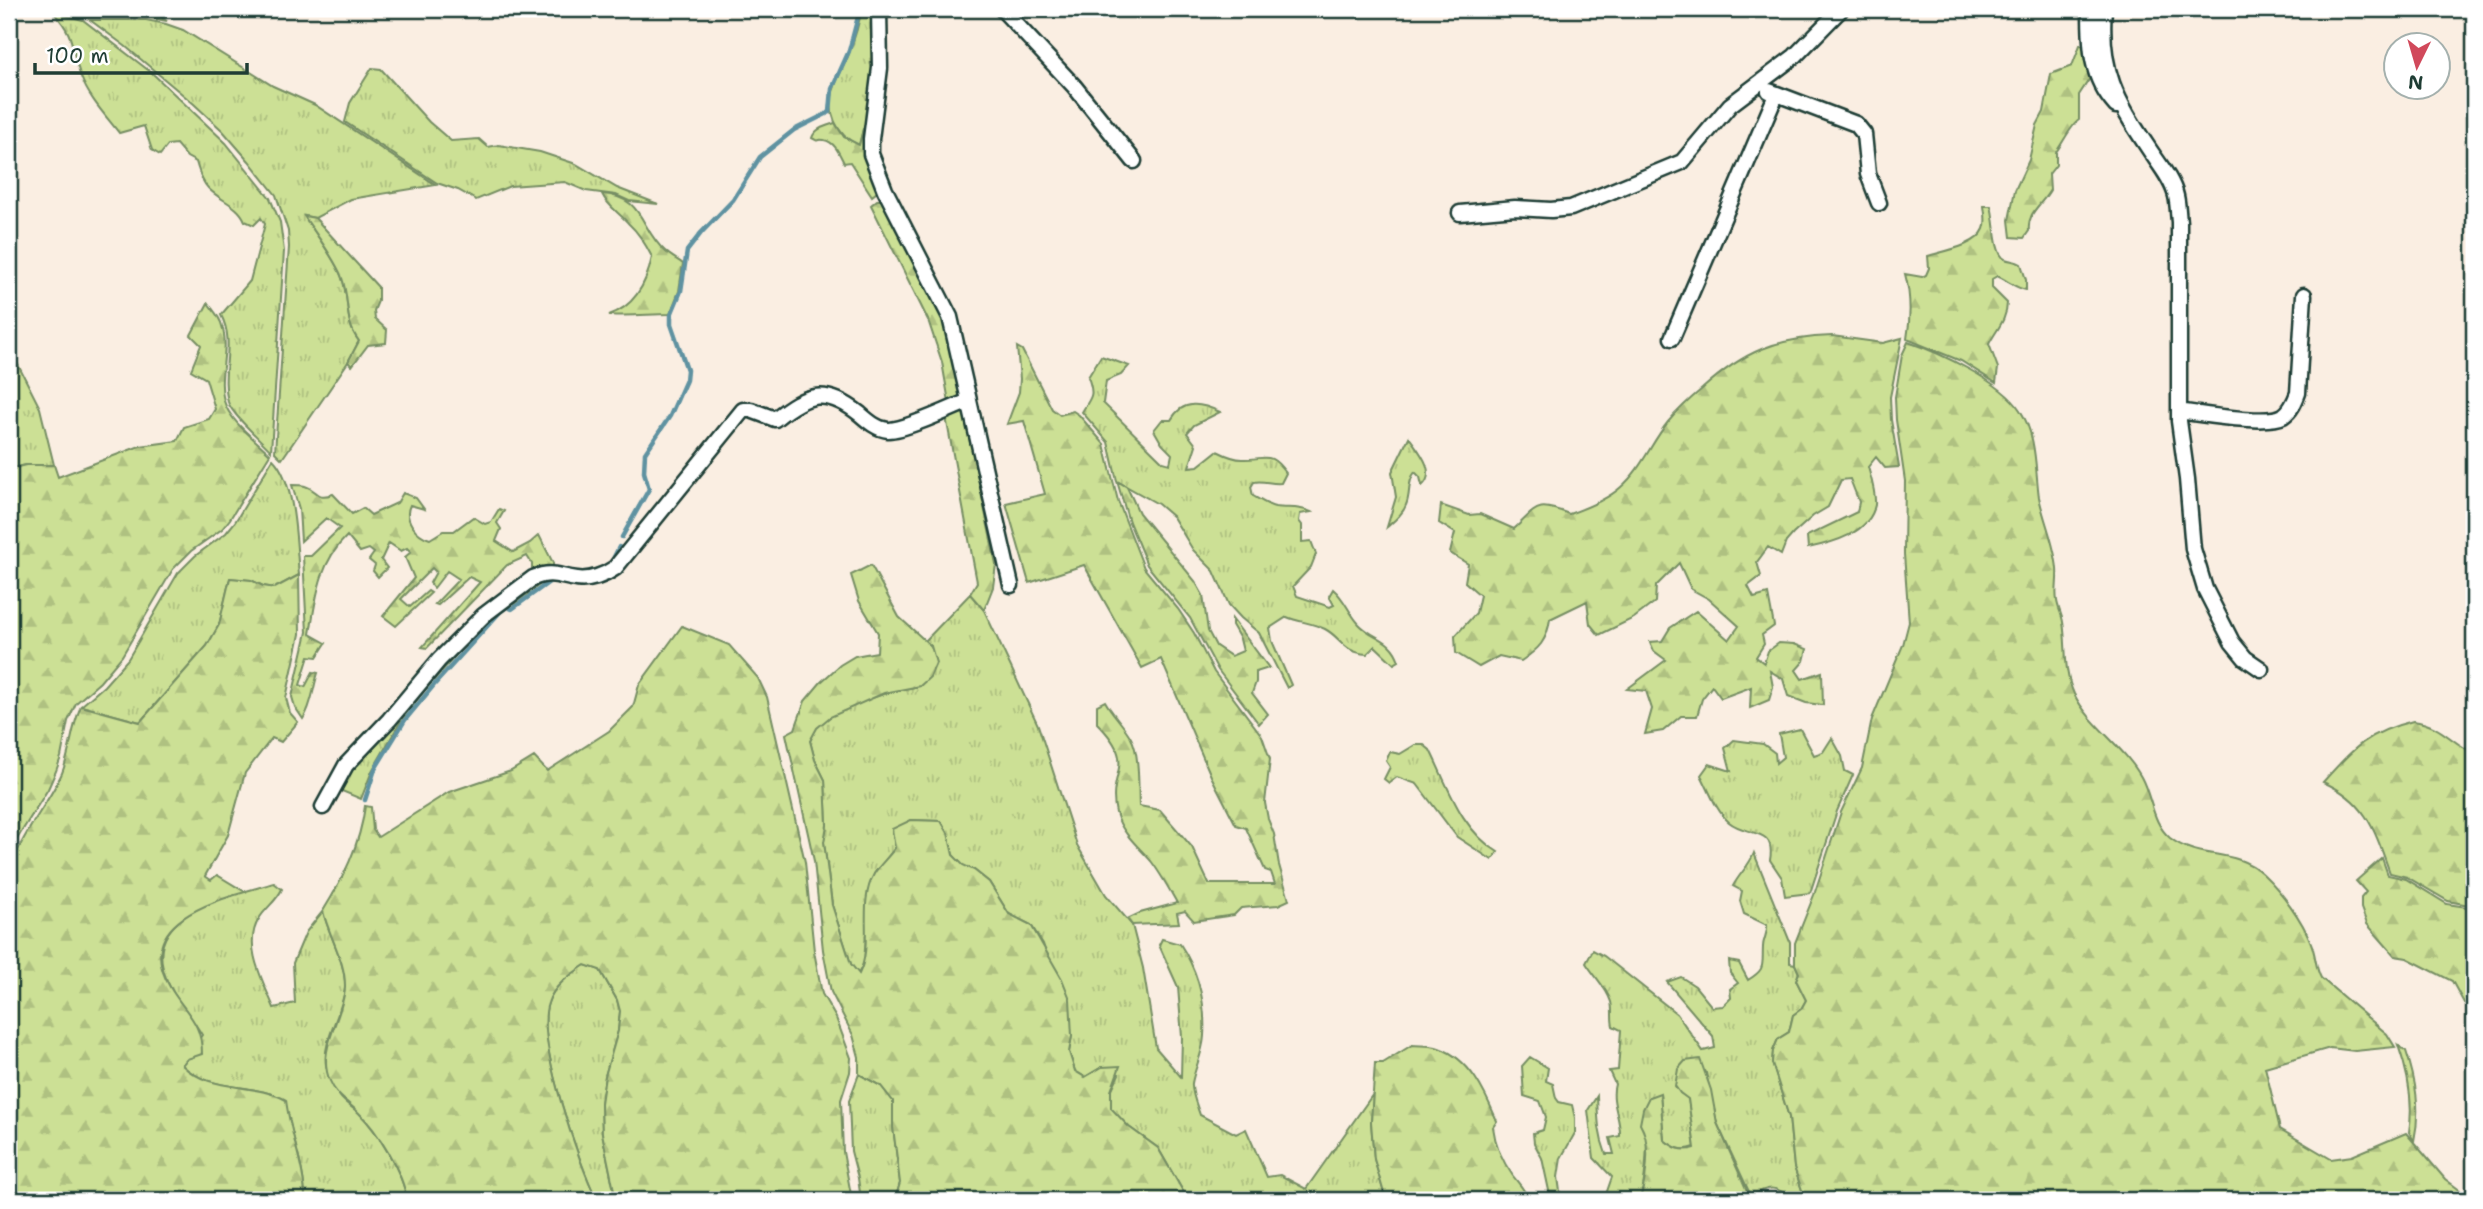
<svg xmlns="http://www.w3.org/2000/svg" width="2483" height="1209" viewBox="0 0 2483 1209" font-family="'Shantell Sans',sans-serif">
<style>
.grass{fill:url(#grass-tufts);stroke:#768e64;stroke-width:2}
.forest{fill:url(#forest-firs);stroke:#768e64;stroke-width:2}
.lines{fill:none;stroke-linecap:round;stroke-linejoin:round}
.stream{stroke:#5f92a1;stroke-width:4.5}
.minor-casing{stroke:#1f3d34;stroke-width:19}
.minor{stroke:#fff;stroke-width:14}
</style>
<defs>
<pattern id="grass-tufts" width="24" height="20" patternUnits="userSpaceOnUse" patternTransform="scale(1.75)"><rect width="24" height="20" fill="#cce095"/><path d="M3 7l-1-3M5 7V3M7 7l1-3M15 17l-1-3M17 17v-4M19 17l1-3" fill="none" stroke="#afc181"/></pattern>
<pattern id="forest-firs" width="22" height="20" patternUnits="userSpaceOnUse" patternTransform="scale(1.75)"><rect width="22" height="20" fill="#cce095"/><path d="M5 1l3.5 6h-7zM16 11l3.5 6h-7z" fill="#afc181"/></pattern>
</defs>
<rect width="100%" height="100%" fill="#faeee2"/>
<filter id="ink" filterUnits="userSpaceOnUse"><feTurbulence type="fractalNoise" baseFrequency=".0143" numOctaves="2"/><feDisplacementMap in="SourceGraphic" scale="14" xChannelSelector="R" yChannelSelector="G"/><feConvolveMatrix kernelMatrix="1 2 1 2 8 2 1 2 1" color-interpolation-filters="sRGB"/></filter>
<g filter="url(#ink)">
<!-- grass -->
<path class="grass" d="M53 9H150L167 21 146 17H85Z
M862 9H876L870 124 863 129 859 145C836 136 825 110 835 86 839 74 846 63 850 51 855 37 859 23 862 9Z
M53 12 83 20 152 73 226 143 270 198 280 222 284 251 271 451C261 440 232 415 228 402 220 371 236 344 221 315L250 281 265 224 261 218 254 225 245 221C238 204 220 201 208 188 201 181 199 171 196 162L187 157 176 144 168 145 160 155 152 150 144 126 119 133C106 116 89 98 81 77 70 49 77 37 53 12Z
M90 20H146L166 24 183 30 273 86 315 105 436 185 351 199 315 218 305 216C315 234 336 260 342 278 350 300 344 323 359 341L348 362 282 459 275 452 289 247 288 231 276 195 249 161 223 131 194 104 125 46Z
M372 68 381 69 429 122 451 141 479 139 488 147 499 145 540 152 576 164 617 188 658 204 629 201 616 195 586 191 565 182 510 186 476 200 458 190 437 183 345 122 350 103Z
M11 351 40 408 54 465H26L9 469V353Z
M1101 356 1129 366 1121 375 1106 381 1103 403 1163 462 1170 464 1172 454 1162 444 1154 430 1162 420H1171C1183 399 1201 403 1220 412L1194 425 1187 433 1196 445 1189 467 1198 466 1217 451C1225 455 1236 460 1245 459 1267 459 1270 451 1286 473L1281 483C1271 484 1263 480 1254 482L1251 487 1253 496C1260 500 1267 505 1275 507 1288 509 1298 506 1311 512L1300 514 1299 521 1302 525V542L1311 541 1316 554 1311 567 1293 586 1297 596 1330 607 1334 605 1329 596 1333 589C1345 599 1348 612 1359 624 1374 640 1391 637 1399 661L1394 664 1375 646 1367 654C1342 652 1342 638 1325 629 1313 623 1299 622 1287 617L1270 628 1272 641 1291 685 1287 688 1259 633 1241 618 1229 605 1214 571 1193 550 1173 517 1158 504 1117 481 1108 442 1082 412C1091 396 1095 397 1088 377Z
M1409 437C1418 450 1438 472 1422 486L1420 477 1415 472C1407 482 1411 493 1406 505 1403 514 1394 521 1387 527L1396 497 1392 472Z
M273 459C296 482 296 544 299 575L275 588 263 586 251 580 230 578 219 625 207 646 140 722 81 706 104 686 128 659 178 573 195 556 226 533 235 522Z
M550 577 514 604 502 607 465 645 426 689 402 719 372 771 361 799 337 789 348 767 425 682 509 597Z
M970 594 984 610 1038 725 1077 845 1106 895 1132 925 1143 968 1156 1048 1181 1077 1182 1037 1178 987 1159 945 1162 939 1180 944C1198 971 1206 1003 1204 1036 1203 1053 1195 1067 1192 1083 1191 1092 1197 1106 1200 1115L1236 1134 1246 1129 1267 1177 1280 1175 1306 1189 1373 1094 1371 1122 1374 1159 1386 1200H1188L1158 1148 1129 1127 1110 1108 1111 1091 1119 1074 1102 1067 1085 1077 1075 1071 1069 1052 1072 1036 1043 944 1031 925 1009 914 989 882 974 870 963 866 953 855 948 833 941 821 911 820 895 848 874 874 867 920 864 963 858 974 851 964 832 905 824 842 827 825 825 780 815 760 810 741C812 736 814 730 818 726 837 706 893 690 920 686L931 646 925 641Z
M1800 729 1814 755 1823 752 1832 738 1842 756 1845 771 1853 775 1837 811 1810 893 1785 896 1782 878 1770 860C1776 826 1747 837 1729 822 1716 811 1709 790 1701 775L1709 764 1731 771 1725 748 1734 740 1763 744 1775 753 1776 763 1783 757 1779 734Z
M1415 745H1424L1430 750C1448 786 1461 830 1498 852L1492 860 1457 837 1417 784 1397 777 1389 783 1384 779 1390 767 1386 761 1390 752 1400 754Z
M1754 853 1790 942V963L1795 964 1799 973 1796 980 1806 1000 1801 1009 1793 1015 1789 1032 1778 1039 1773 1051 1772 1063 1789 1117 1794 1167 1802 1190 1810 1200H1792C1778 1185 1768 1186 1751 1196L1717 1123 1706 1073 1678 1070 1680 1093 1688 1098 1695 1147C1682 1152 1675 1148 1664 1140L1660 1094 1649 1097C1646 1131 1649 1167 1640 1200H1604L1612 1177 1594 1158 1588 1110 1597 1096C1598 1119 1598 1133 1606 1154H1614L1610 1138 1620 1136C1621 1118 1610 1102 1615 1084L1609 1071 1618 1070 1621 1030 1613 1026C1611 1018 1613 1010 1611 1002 1607 988 1594 976 1586 963L1593 950 1604 956 1677 1014 1703 1051 1715 1048 1713 1036 1667 982 1681 977 1695 986 1712 1007 1723 1006 1731 998 1730 989 1738 983 1730 973 1729 961 1739 963 1748 980C1766 969 1762 966 1763 947 1763 939 1768 934 1767 925L1744 914 1740 901 1742 891 1733 886C1740 873 1749 866 1754 853Z
M274 883 282 889C277 901 265 908 259 919 242 945 264 983 274 1008L295 1003 293 963 306 932 323 911C329 937 346 961 345 988 343 1012 322 1040 326 1065 328 1074 336 1093 342 1099 346 1104 353 1108 359 1113 378 1132 403 1173 407 1200H305C305 1167 290 1134 285 1100 252 1081 210 1094 181 1064L202 1035C191 1015 172 997 165 975 142 912 232 896 274 883Z
M585 965 600 970 617 1000 620 1011 618 1031 605 1076 601 1103 602 1133 616 1200H597C579 1164 535 1039 548 1003 553 986 571 974 585 965Z
M1530 1057 1548 1068 1546 1081 1553 1084 1556 1098 1559 1102 1572 1105 1575 1118V1133L1561 1158 1558 1177 1561 1199 1563 1200H1551L1542 1158 1534 1143 1533 1133 1543 1130 1546 1117 1540 1101 1524 1096 1522 1066Z
M859 1074 881 1086 893 1101V1127L900 1183 895 1200H861L858 1178 851 1151 849 1101Z"/>
<!-- forest -->
<path class="forest" d="M2080 45H2088L2092 75 2079 95V120C2072 124 2062 144 2056 152V165L2049 174 2050 190C2041 206 2027 212 2029 231L2024 238 2011 237 2009 220 2015 190 2029 160 2037 125 2044 112 2051 74 2072 66Z
M835 123 844 137 859 145 863 129 870 124 881 189 872 196 850 162 844 163C839 153 835 142 824 140 812 139 822 143 812 138 815 128 826 126 835 123Z
M602 194C645 197 639 228 665 251 670 256 678 260 683 264L679 291 670 314C649 314 630 317 609 315 635 306 647 282 652 257 646 245 639 233 629 224 620 213 608 207 602 194Z
M877 200H882L946 324 964 393 949 402 942 362 928 320 871 205Z
M1984 206H1991C1995 218 1994 254 2005 259 2010 261 2016 261 2021 264L2026 280V290C2015 288 2007 280 1997 276L1992 279V288L2007 303C2007 320 1996 330 1989 344L1998 368 1996 383 1961 361 1907 339C1911 316 1911 296 1905 274L1922 277 1926 275 1929 268 1928 256C1944 251 1977 246 1984 229 1987 222 1985 213 1984 206Z
M304 216 315 218 378 287V301L374 311 375 319 387 330 386 343 368 345 352 366 348 362 359 341C344 322 350 300 342 278 336 260 315 233 304 216Z
M208 303C213 310 220 317 222 326 230 350 217 376 224 401 230 422 255 439 270 454L230 519 222 529 191 551 173 569 122 656 100 682 76 703 68 721 61 757 56 771 48 789 14 844 9 857V469L26 465H54L58 477 140 446 177 441 184 427 209 419 215 409 206 379 191 370 201 345 191 335Z
M1832 336 1883 343 1902 338 1890 397 1891 420 1899 467 1885 468 1876 457 1868 467C1871 478 1876 493 1875 505 1870 533 1832 543 1808 548L1807 536 1857 512 1859 502 1850 479 1841 480 1828 507 1813 516 1793 534 1786 542 1781 555 1768 547 1757 562 1761 576 1748 586 1754 598 1768 594 1774 626 1762 635 1764 644 1756 657 1764 663 1768 651 1779 643 1794 644 1807 649 1804 661 1796 670 1802 679 1822 672 1823 705 1806 703 1788 696 1783 679 1770 671 1773 687 1769 700 1750 708 1751 687 1721 698 1712 686 1702 699 1697 716H1681L1663 731 1645 734 1652 709 1646 691 1627 689 1666 660 1654 651 1650 642 1662 641 1670 628 1696 611 1729 640 1739 626 1709 599 1691 589 1679 563 1656 586 1655 602 1634 618 1599 635 1590 624 1587 601 1550 619C1547 641 1539 649 1521 661L1499 656 1479 667 1456 653 1455 636 1476 613 1480 595 1465 582 1468 564 1450 553 1455 533 1439 523 1441 505 1469 515 1480 514 1514 529C1538 507 1536 501 1569 514 1586 508 1607 500 1621 487 1641 470 1651 443 1668 422 1678 410 1690 399 1702 389 1744 351 1776 338 1832 336Z
M1908 342C1940 353 2001 381 2020 410 2037 436 2035 468 2039 497 2044 521 2055 545 2057 569 2058 580 2055 591 2057 601 2058 608 2062 615 2063 622 2067 647 2063 670 2074 694 2090 726 2124 746 2141 777 2152 797 2152 823 2170 838 2199 861 2234 847 2263 874 2281 891 2302 919 2311 943 2316 955 2315 967 2321 978L2387 1034 2395 1047 2355 1051 2330 1048 2265 1067 2280 1129 2331 1159 2352 1156 2406 1133 2445 1179 2473 1200H1810L1802 1190 1794 1167 1789 1117 1772 1063 1773 1051 1778 1039 1789 1032 1793 1015 1801 1009 1806 1000 1796 980 1799 973 1795 964V943L1814 895 1841 812 1862 768 1872 719 1903 645 1909 622 1904 554 1905 481 1896 420 1895 397 1902 355Z
M1017 347 1022 350 1052 409 1060 415 1073 411 1079 415 1104 444 1118 501 1144 568 1178 609 1194 633 1214 672 1262 736 1270 759 1265 803 1268 819 1274 834 1279 865 1289 900 1278 905 1241 908 1234 915 1194 921 1185 911 1177 913 1179 923 1132 925 1127 919 1140 913 1177 903C1169 889 1161 874 1151 861 1138 846 1122 834 1116 813 1106 771 1140 766 1097 723V705L1105 701C1112 714 1124 725 1131 738 1140 754 1138 788 1139 806L1160 810 1192 847 1209 884H1275L1271 872 1265 870 1246 828 1236 825 1211 776 1161 659 1142 668 1084 565 1029 583 1006 503 1045 494 1024 421 1007 424 1019 392 1020 379Z
M963 406 996 564 993 587 984 610 970 594 977 582 946 417Z
M1117 481 1127 487 1139 513 1195 581 1203 595 1208 631 1216 646 1231 656 1243 651 1240 639 1232 625V619L1269 668 1256 672V682L1252 693 1268 714 1259 724 1218 670 1190 618 1147 565 1129 522Z
M292 485C296 485 301 485 305 486 319 490 315 500 333 494L352 514 363 508 371 515 397 503 403 493 416 498 424 509 410 505C403 519 416 535 430 539L443 531H454L473 517 485 524 491 522 499 509 504 511 497 523 501 529 496 541 513 552 530 543 539 535 553 563V572L532 575V564L527 556 507 565 427 648 422 647 480 582 469 577 438 605 435 604 459 579 447 571 434 588 430 583 436 572 432 568 401 599 410 607 428 591 431 593 396 626 383 616 414 578 405 557 411 552 407 548 401 551 389 543 381 560 387 568 378 577 373 571 375 565 369 560 374 553 369 549 360 552 347 536C319 563 316 598 310 634L326 643 317 657 309 656 300 685 305 687 313 672 318 673C313 688 312 706 303 719L295 707 292 697 307 632 303 556H311L340 528 326 518 301 541 299 509Z
M871 565 899 617 931 646 936 663 930 677 920 686 884 693 830 717 817 728 810 741 815 760 825 780 827 825 824 842 832 905 851 964 859 974C874 944 857 904 874 874 879 865 889 857 895 848L892 829 911 820 941 821 948 833 953 855 963 865 974 870 989 882 1009 914 1031 925 1062 979 1070 999 1072 1036 1069 1052 1075 1071 1085 1077 1102 1067 1120 1066 1111 1091V1108L1129 1127 1158 1148 1188 1200H895L900 1183 893 1127V1101L881 1086 859 1074V1057L853 1035 831 992 823 950 814 861 786 734 795 729 805 701 821 682 840 665 855 656 877 652 878 633 859 601 851 575Z
M299 575 300 634 286 698 290 713 298 722 281 742 272 738 245 773 228 835 205 876 211 880 217 875 245 892C202 904 135 928 170 987 185 1013 202 1021 202 1054L187 1059 182 1065C210 1093 253 1082 286 1100 290 1134 305 1167 305 1200H9V873C12 865 15 856 19 848 31 822 50 800 62 773 71 751 71 728 81 706L140 722 207 646 219 625 230 578 251 580 263 586 275 588Z
M682 626 729 645 758 678 767 697 805 862 814 951 822 994 836 1018 851 1058 850 1072 841 1100 843 1152 852 1200H616L602 1133 601 1103 605 1076 618 1031 620 1011 617 1000 600 970 585 965C571 974 553 986 548 1003 535 1039 579 1164 597 1200H407C403 1173 378 1131 358 1112 348 1102 336 1096 330 1081 316 1051 343 1017 345 988 346 961 329 937 323 911 343 879 360 845 365 806L371 807 373 830 378 837 449 792 511 771 534 757 547 771 609 731 633 707 639 685Z
M2413 721C2442 725 2450 742 2474 753V906L2448 901 2407 877 2390 873C2375 831 2367 801 2323 782 2353 748 2368 732 2413 721Z
M2382 858 2388 875 2406 879 2447 904 2474 908V1008L2464 1003 2452 981 2407 958 2395 956 2367 924 2361 908V898L2366 892 2356 881Z
M1412 1045C1420 1046 1431 1045 1439 1048 1470 1059 1485 1092 1497 1121L1493 1127C1495 1144 1503 1162 1513 1176 1520 1185 1525 1190 1529 1200H1386L1374 1159 1371 1122 1375 1063H1383Z
M2398 1045 2406 1051C2416 1081 2421 1109 2414 1141L2409 1132C2414 1103 2408 1073 2398 1045Z
M1700 1059 1711 1090 1717 1123 1747 1191 1754 1200H1640C1646 1178 1653 1145 1640 1124L1643 1109 1649 1097 1660 1093 1664 1140C1674 1148 1682 1152 1695 1148L1688 1099 1680 1093 1675 1086 1678 1069 1685 1061Z"/>
<g class="lines">
<!-- stream -->
<path class="stream" d="M622 537 649 489 644 472 645 453 670 416 686 380 687 370 671 324V315L681 291 687 251 701 233 733 200 760 157 794 130 830 112 832 89 849 51 860 9
M613 559 619 547
M365 800 375 769 405 720 434 685 500 612 507 607 512 609 552 580"/>
<!-- minor casing -->
<g class="minor-casing">
<path id="minor" d="M879 9 880 68 871 139V154L885 190 950 317 1011 585
M1002 9 1074 86 1134 161
M2090 9C2090 45 2090 78 2116 106
M2104 9C2099 70 2116 100 2149 149 2158 163 2172 179 2176 196 2178 204 2178 214 2179 222V421L2187 479 2193 549 2205 589 2232 642 2245 658 2261 669
M1769 91 1856 124 1864 134 1868 174 1879 203
M1460 213 1515 208 1551 210 1571 208 1682 162 1730 105 1795 56 1841 9
M1672 338 1776 95
M2179 411C2199 414 2267 425 2283 416 2291 411 2295 401 2298 393L2304 295
M323 807 346 765 389 720 439 660 484 615 533 578C553 570 559 577 577 579 590 581 605 575 615 568L743 410H751L775 419C807 393 826 387 860 414 868 421 877 429 888 430 903 431 952 408 969 401"/>
</g>
<!-- minor -->
<use href="#minor" class="minor"/>
</g>
</g>
<!-- margin -->
<rect width="2483" height="1209" fill="none" stroke="#fff" stroke-width="35"/>
<rect x="18" y="18" width="2448" height="1174" fill="none" stroke="#1f3d34" stroke-width="2.5" filter="url(#ink)"/>
<!-- north arrow -->
<g transform="translate(2417 66) rotate(185)"><circle r="33" fill="#ffffff" stroke="#a5b1ae" stroke-width="2"/>
<path d="M0-5L12 26L0 18L-12 26Z" fill="#d1495b"/>
<text y="-10" font-size="19" font-weight="bold" text-anchor="middle" fill="#1f3d34">N</text>
</g>
<!-- scale -->
<path d="M35 63v10h212v-10" fill="none" stroke="#1f3d34" stroke-width="3.5"/>
<text x="46" y="63" font-size="21" fill="#1f3d34" stroke="#ffffff" stroke-width="5" paint-order="stroke">100 m</text>
</svg>
